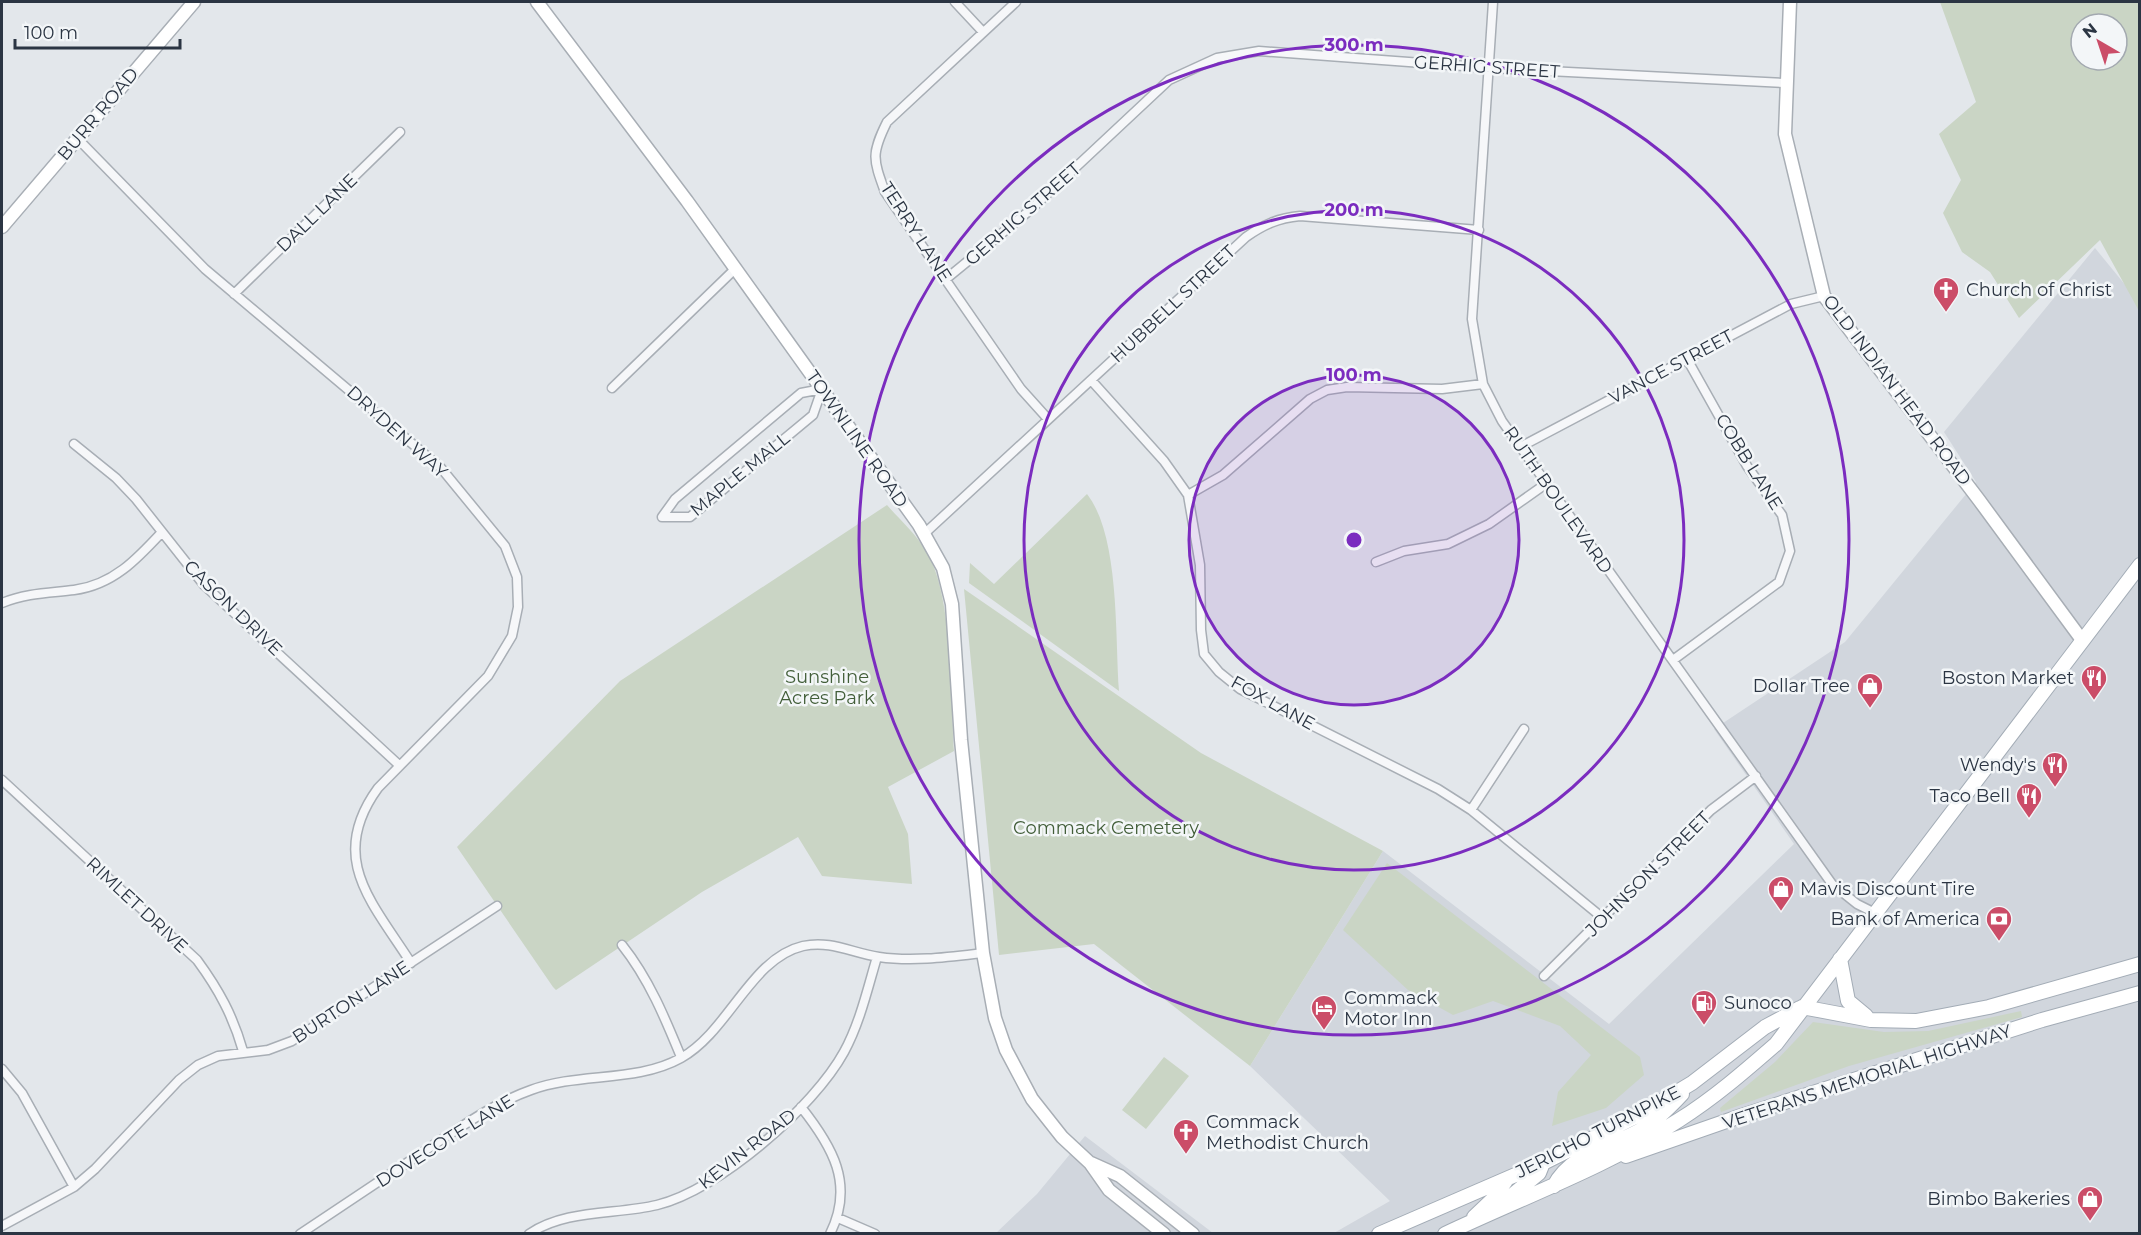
<svg xmlns="http://www.w3.org/2000/svg" width="2141" height="1235" viewBox="0 0 2141 1235" font-family="Montserrat,sans-serif">
<style>
.built{fill:#d1d6dd}
.green{fill:#cad5c5;fill-rule:evenodd}
.lines{fill:none;stroke-linecap:round;stroke-linejoin:round}
.street-casing{stroke:#a8aeb5;stroke-width:11}
.secondary-casing{stroke:#a8aeb5;stroke-width:15}
.primary-casing{stroke:#a3acb6;stroke-width:16}
.street{stroke:#f6f7f9;stroke-width:8}
.secondary{stroke:#fff;stroke-width:12}
.primary{stroke:#fff;stroke-width:14}
.ring{fill:none;stroke:#7b2cbf;stroke-width:3}
.labels{text-anchor:middle;dominant-baseline:central;stroke-width:5;stroke-linejoin:round;paint-order:stroke}
.street-label{font-size:18px;fill:#2b3543;stroke:#f3f6f8}
.poi-label{font-size:18px;fill:#2b3543;stroke:#f3f6f8;text-anchor:end}
.park-label{font-size:18px;fill:#425e39;stroke:#f3f6f8}
.centre{fill:#7b2cbf;stroke:#f3f6f8;stroke-width:3}
.ring-label{font-size:18px;text-anchor:middle;font-weight:bold;fill:#7b2cbf;stroke:#f3f6f8;stroke-width:5;stroke-linejoin:round;paint-order:stroke}
</style>
<rect width="100%" height="100%" fill="#e3e7eb"/>
<!-- built -->
<path class="built" d="M2095 248 2140 303 2139 1233H1334L1390 1201 1250 1066 1383 851 1609 1024 1794 844 1714 729 1845 642 1976 482 1944 432Z
M1085 1136 1213 1233 995 1234 1037 1194Z"/>
<!-- green -->
<path class="green" d="M1940 2H2139V311L2100 240 2019 318 1990 272 1962 252 1943 213 1961 180 1939 134 1976 102ZM2081 24H2117V60H2081Z
M1087 494C1120 536 1115 637 1119 691L969 583 970 563 994 584Z
M887 505C900 520 916 534 926 551 953 593 951 699 954 751L888 787 908 834 912 884 822 876 798 837 702 892 556 990 553 987 457 847 620 681Z
M964 589 1201 753 1383 851 1250 1066 1094 944 999 955Z
M1387 863 1640 1057 1644 1075 1606 1108 1552 1126 1558 1092 1591 1055 1560 1026 1493 1001 1453 1015 1408 990 1343 930Z
M2021 1011 2022 1017 1849 1066 1721 1112 1720 1108 1775 1062 1813 1022 1884 1032 1928 1031Z
M1164 1057 1189 1076 1146 1129 1122 1110Z"/>
<g class="lines">
<!-- street casing -->
<g class="street-casing">
<path id="street" d="M955 2 983 32
M1016 2 887 122C871 154 873 159 885 192L1021 389 1048 419
M1493 2 1472 319 1483 384 1502 421 1832 884 1857 904 1875 913
M77 138 205 269 441 468 505 546 517 577 518 607 512 636 488 676 378 788C327 858 372 902 411 963
M946 279 1029 211 1169 80 1217 58 1259 51 1490 68 1785 83
M234 294 400 132
M1091 380 1164 461 1188 495 1200 565 1201 630 1204 654 1219 672 1240 689 1438 789 1471 810 1604 919
M612 388 736 268
M822 389 813 415 690 517H662L675 499 801 393Z
M74 444 116 478 136 499 204 585 399 765
M1522 446 1791 304 1824 296
M1188 495 1223 475 1310 399 1327 390 1347 387 1442 389 1483 384
M924 534 1246 237C1263 225 1278 218 1300 216L1479 230
M1376 562 1404 551 1448 544 1489 524 1547 483
M2 603C26 593 49 593 74 590 113 585 137 559 162 532
M1673 660 1779 582 1790 551 1782 515 1747 466 1687 359
M2 780 197 960C219 990 233 1016 243 1051
M1471 810 1524 729
M622 945C649 979 665 1018 681 1057
M1544 976 1711 810 1756 776
M2 1069 22 1093 74 1187
M801 1107C832 1146 855 1184 830 1234
M838 1218 875 1234
M2 1226 74 1187 95 1169 179 1080 198 1065 218 1056 268 1050 292 1041 497 906
M300 1234C343 1205 386 1177 429 1148 461 1127 494 1103 531 1090 579 1072 636 1083 681 1058 729 1031 751 958 803 946 831 940 852 953 879 957 913 962 949 957 983 953
M529 1234C566 1209 615 1215 657 1205 719 1190 814 1107 844 1052 860 1023 868 987 877 957"/>
</g>
<!-- secondary casing -->
<g class="secondary-casing">
<path id="secondary" d="M537 2 687 201 919 525 943 568 952 604 961 740 983 953 995 1018 1006 1050 1032 1099 1062 1137 1090 1163 1109 1190 1164 1234
M1790 2 1785 134 1824 296 1979 500 2082 640
M2 227 194 2
M1091 1163 1120 1176 1193 1234"/>
</g>
<!-- primary casing -->
<g class="primary-casing">
<path id="primary" d="M1840 959 1848 1001 1866 1016
M1802 1007 1871 1020 1916 1021 1989 1007 2140 964
M1626 1156 1741 1116 2042 1020 2140 993
M1554 1186C1570 1154 1610 1147 1639 1131 1655 1122 1669 1108 1682 1094
M1498 1207 1539 1173 1543 1163
M1474 1217 1494 1198 1507 1179
M1379 1234 1543 1163 1637 1116 1692 1083 1765 1027 1800 1008
M1445 1234C1523 1197 1606 1167 1679 1120 1714 1098 1745 1071 1776 1044L2140 565"/>
</g>
<!-- street -->
<use href="#street" class="street"/>
<!-- secondary -->
<use href="#secondary" class="secondary"/>
<!-- primary -->
<use href="#primary" class="primary"/>
</g>
<!-- distance rings -->
<circle cx="1354" cy="540" r="165" fill="#7b2cbf" fill-opacity=".12"/>
<g class="ring">
<circle cx="1354" cy="540" r="165"/>
<circle cx="1354" cy="540" r="330"/>
<circle cx="1354" cy="540" r="495"/>
</g>
<!-- icons -->
<defs>
<g id="church-pin" transform="scale(1.35)"><path d="M0 17L-7.5 6A9.5 9.5 0 1 1 7.5 6Z" fill="#cb4d68" stroke="#f3f6f8"/><path d="M-1.2-6h2.4v3.5h3.3v2.4h-3.3V6h-2.4V-.1h-3.3v-2.4h3.3Z" fill="#fff"/></g>
<g id="restaurant-pin" transform="scale(1.35)"><path d="M0 17L-7.5 6A9.5 9.5 0 1 1 7.5 6Z" fill="#cb4d68" stroke="#f3f6f8"/><path d="M-5-6h1v4h1v-4h1v4h1v-4h1v5L-1.5 .5V6h-2V.5L-5-1ZM5-6V6H3V1.5H1.5Q1.5-4 5-6Z" fill="#fff"/></g>
<g id="shop-pin" transform="scale(1.35)"><path d="M0 17L-7.5 6A9.5 9.5 0 1 1 7.5 6Z" fill="#cb4d68" stroke="#f3f6f8"/><path d="M-5-2.5h2.3a2.7 3.5 0 0 1 5.4 0H5L5.5 6h-11ZM-1.5-2.5h3a1.5 2.3 0 0 0-3 0Z" fill="#fff"/></g>
<g id="bank-pin" transform="scale(1.35)"><path d="M0 17L-7.5 6A9.5 9.5 0 1 1 7.5 6Z" fill="#cb4d68" stroke="#f3f6f8"/><path d="M-6-4H6V4H-6ZM0-2.3a2.3 2.3 0 1 0 0 4.6a2.3 2.3 0 1 0 0-4.6Z" fill="#fff"/></g>
<g id="fuel-pin" transform="scale(1.35)"><path d="M0 17L-7.5 6A9.5 9.5 0 1 1 7.5 6Z" fill="#cb4d68" stroke="#f3f6f8"/><path d="M-5.5-6h7V0h2V4h1.3V-2.5L3-4.5l.8-.8L6-3V5H2.5V1h-1V6h-7ZM-4.2-4.7v3.2H.2V-4.7Z" fill="#fff"/></g>
<g id="hotel-pin" transform="scale(1.35)"><path d="M0 17L-7.5 6A9.5 9.5 0 1 1 7.5 6Z" fill="#cb4d68" stroke="#f3f6f8"/><path d="M-6-4.5h1.5V1H6V5H4.5V3h-9V5H-6ZM-4 0a1.8 1.8 0 1 1 3.6 0ZM.5 0V-2.5h3Q6-2.5 6 0Z" fill="#fff"/></g>
</defs>
<g fill-rule="evenodd">
<use href="#church-pin" x="1946" y="290"/>
<use href="#restaurant-pin" x="2094" y="678"/>
<use href="#shop-pin" x="1870" y="686"/>
<use href="#restaurant-pin" x="2055" y="765"/>
<use href="#restaurant-pin" x="2029" y="796"/>
<use href="#shop-pin" x="1781" y="889"/>
<use href="#bank-pin" x="1999" y="919"/>
<use href="#fuel-pin" x="1704" y="1003"/>
<use href="#hotel-pin" x="1324" y="1008"/>
<use href="#church-pin" x="1186" y="1132"/>
<use href="#shop-pin" x="2090" y="1199"/>
</g>
<g class="labels">
<!-- street labels -->
<g class="street-label">
<text transform="translate(1487 67) rotate(4)">GERHIG STREET</text>
<text transform="translate(98 114) rotate(-50)">BURR ROAD</text>
<text transform="translate(317 213) rotate(-44)">DALL LANE</text>
<text transform="translate(1023 214) rotate(-41)">GERHIG STREET</text>
<text transform="translate(916 232) rotate(57)">TERRY LANE</text>
<text transform="translate(1173 304) rotate(-43)">HUBBELL STREET</text>
<text transform="translate(1671 367) rotate(-28)">VANCE STREET</text>
<text transform="translate(1897 390) rotate(53)">OLD INDIAN HEAD ROAD</text>
<text transform="translate(397 432) rotate(42)">DRYDEN WAY</text>
<text transform="translate(857 439) rotate(55)">TOWNLINE ROAD</text>
<text transform="translate(1749 462) rotate(58)">COBB LANE</text>
<text transform="translate(740 474) rotate(-39)">MAPLE MALL</text>
<text transform="translate(1558 500) rotate(55)">RUTH BOULEVARD</text>
<text transform="translate(233 608) rotate(44)">CASON DRIVE</text>
<text transform="translate(1273 703) rotate(29)">FOX LANE</text>
<text transform="translate(1648 874) rotate(-45)">JOHNSON STREET</text>
<text transform="translate(137 905) rotate(43)">RIMLET DRIVE</text>
<text transform="translate(351 1002) rotate(-33)">BURTON LANE</text>
<text transform="translate(1867 1077) rotate(-18)">VETERANS MEMORIAL HIGHWAY</text>
<text transform="translate(1598 1132) rotate(-27)">JERICHO TURNPIKE</text>
<text transform="translate(445 1141) rotate(-32)">DOVECOTE LANE</text>
<text transform="translate(747 1149) rotate(-38)">KEVIN ROAD</text>
</g>
<!-- poi labels -->
<g class="poi-label">
<text x="1966" y="290" text-anchor="start">Church of Christ</text>
<text x="2074" y="678">Boston Market</text>
<text x="1850" y="686">Dollar Tree</text>
<text x="2036" y="765">Wendy's</text>
<text x="2010" y="796">Taco Bell</text>
<text x="1800" y="889" text-anchor="start">Mavis Discount Tire</text>
<text x="1980" y="919">Bank of America</text>
<text x="1344" y="998" text-anchor="start">Commack<tspan x="1344" dy="21">Motor Inn</tspan></text>
<text x="1724" y="1003" text-anchor="start">Sunoco</text>
<text x="1206" y="1122" text-anchor="start">Commack<tspan x="1206" dy="21">Methodist Church</tspan></text>
<text x="2070" y="1199">Bimbo Bakeries</text>
</g>
<!-- park labels -->
<g class="park-label">
<text x="827" y="677">Sunshine<tspan x="827" dy="21">Acres Park</tspan></text>
<text x="1106" y="828">Commack Cemetery</text>
</g>
</g>
<circle cx="1354" cy="540" r="9" class="centre"/>
<g class="ring-label">
<text x="1354" y="51">300 m</text>
<text x="1354" y="216">200 m</text>
<text x="1354" y="381">100 m</text>
</g>
<!-- border -->
<rect width="2141" height="1235" fill="none" stroke="#2b3543" stroke-width="6"/>
<!-- north arrow -->
<g transform="translate(2099 42) rotate(321)"><circle r="28" fill="#f3f6f8" stroke="#a3a9b0" stroke-width="1.5"/>
<path d="M0-4.5L10 22L0 15L-10 22Z" fill="#cb4d68"/>
<text y="-9" font-size="16" font-weight="bold" text-anchor="middle" fill="#2b3543">N</text>
</g>
<!-- scale -->
<path d="M15 39v9h165v-9" fill="none" stroke="#2b3543" stroke-width="3"/>
<text x="24" y="39" font-size="18" fill="#2b3543" stroke="#f3f6f8" stroke-width="4.5" paint-order="stroke">100 m</text>
</svg>
